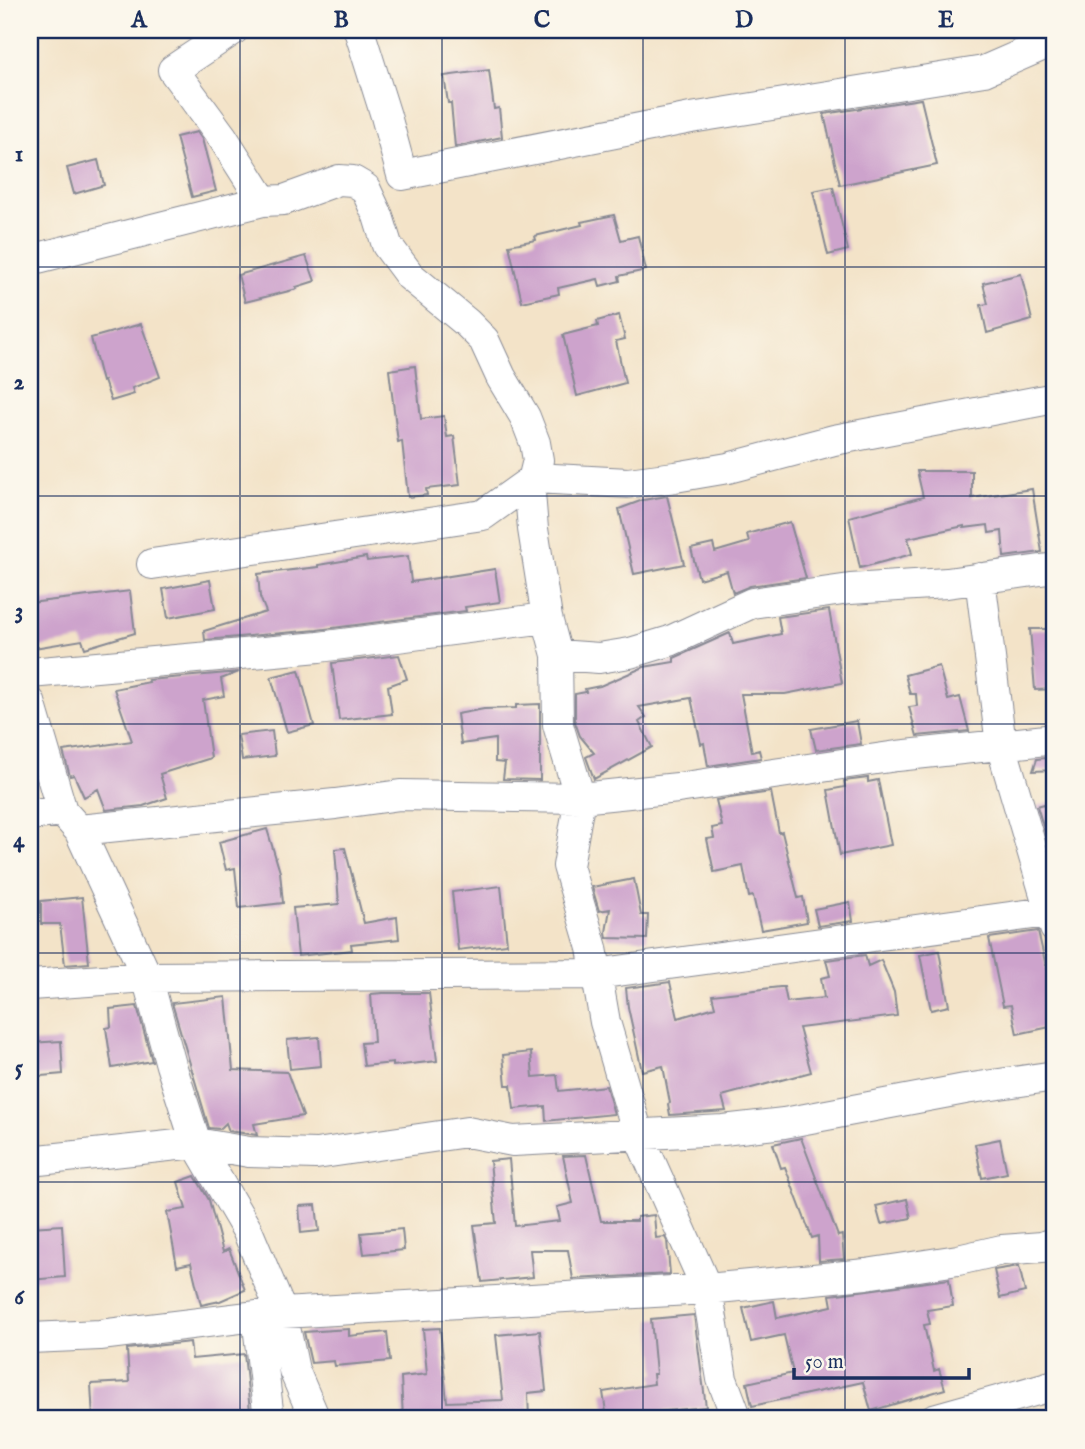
<svg xmlns="http://www.w3.org/2000/svg" width="1085" height="1449" viewBox="0 0 1085 1449" font-family="'IM FELL English',serif">
<style>
.building{fill:#cda3cc}
.lines{fill:none;stroke-linecap:round;stroke-linejoin:round}
.minor-casing{stroke:#878993;stroke-width:32}
.minor{stroke:#fff;stroke-width:30}
.grid{fill:none;stroke:#1b2f5e;stroke-width:2;stroke-opacity:0.55}
.neatline{fill:none;stroke:#1b2f5e;stroke-width:2.5}
.grid-label{font-size:23px;text-anchor:middle;font-weight:bold;fill:#1b2f5e}
</style>
<rect width="100%" height="100%" fill="#fbf7ec"/>
<filter id="ink" filterUnits="userSpaceOnUse"><feTurbulence type="fractalNoise" baseFrequency=".0143" numOctaves="2"/><feDisplacementMap in="SourceGraphic" scale="14" xChannelSelector="R" yChannelSelector="G"/><feConvolveMatrix kernelMatrix="1 2 1 2 8 2 1 2 1" color-interpolation-filters="sRGB"/></filter>
<filter id="wash" filterUnits="userSpaceOnUse"><feTurbulence type="fractalNoise" baseFrequency=".00686" numOctaves="4" result="noise"/><feDisplacementMap in="SourceGraphic" scale="28" xChannelSelector="R" yChannelSelector="G"/><feGaussianBlur stdDeviation="1.57" result="paint"/><feColorMatrix in="noise" values="0 0 0 0 0 0 0 0 0 0 0 0 0 0 0 0 0 1.4 0 .05"/><feComposite in="paint" operator="in"/></filter>
<g filter="url(#wash)">
<rect width="100%" height="100%" fill="#f3e3c8"/>
<g id="blocks">
<!-- building -->
<path class="building" d="M489 70 494 109 499 108 502 137 455 147 451 103H448L444 76Z
M921 99 937 165 840 185 824 114Z
M197 132 202 139 216 191 192 197 176 137Z
M98 160 104 185 74 194 67 168Z
M833 187 848 250 828 255 813 191Z
M614 215 621 240 638 236 646 270 619 276 620 281 600 286 598 279 558 288 559 294 522 302 509 245 536 240 535 236 582 225 581 222Z
M306 256 315 281 296 287 297 289 245 302 238 275Z
M1021 274 1032 320 987 333 981 305 988 304 983 283Z
M619 315 625 339 616 341 625 383 577 396 563 335 598 326 597 321Z
M141 324 160 377 132 388 134 394 111 401 104 381 102 382 91 338Z
M415 366 421 419 444 416 447 437 454 436 460 485 426 489 427 495 408 497 402 441 398 442 389 370Z
M917 471H972V498L1032 489 1042 552 1004 557 1002 531 989 533 988 525 964 528V526L908 538 912 554 860 568 849 517 923 497Z
M667 496 684 564 634 574 619 509 643 500Z
M790 522 806 578 750 586 733 593 727 571 699 579 691 549 713 544 715 552 749 542 747 534Z
M408 556 411 582 495 569 500 602 465 607 466 611 317 630 205 640 204 631 266 612 260 597 258 574 318 567V565L366 557 367 561Z
M210 580 215 609 168 618 163 589Z
M130 591 135 633 85 648 82 640 34 648V642L30 643V603Z
M829 610 842 683 785 694H741L752 752 759 750 761 758 708 766 704 743 701 744 691 698 639 707 646 717 639 722 652 747 594 779 586 757 594 753 580 736 575 722V694L586 692 585 689 600 686 644 667 674 662V658L730 633 733 644 781 634 778 617Z
M1030 629H1055V689L1035 690Z
M399 655 407 679 388 686 392 714 339 720 332 663Z
M939 666 948 700 960 697 969 731 917 736 909 707 917 706 916 694H910L905 675Z
M299 670 314 725 287 732 271 677Z
M239 672 221 679 224 696 203 700 211 758 160 774 167 798 143 806 106 810 98 789 84 797 74 775 70 776 63 751 132 741 114 689 149 682 148 680Z
M540 704V780L503 779 505 763 495 762V739L461 744 457 714 484 709 516 708V705Z
M857 721 861 744 816 750 811 729Z
M272 731 275 756 242 760 238 735Z
M1055 757V770L1033 771 1037 759Z
M868 778V782L878 780 891 845 840 855 828 790 845 787 844 781Z
M771 792 779 833 782 832 798 898 803 897 807 922 761 930 753 896 749 897 743 866 714 872 707 839 714 838 712 828 722 826 716 800Z
M1055 801V849H1050L1037 806Z
M267 829 280 872 283 903 239 908 235 868 226 870 219 842Z
M345 848 364 923 397 917 399 939 351 944 352 950 298 956 293 908 339 904 335 849Z
M634 879 641 915H648L647 939 607 938 606 932 610 909 599 911 592 887Z
M501 886 507 944 458 950 452 892Z
M82 897 89 963 65 965 60 924H41V901Z
M850 902 853 921 818 926 814 909Z
M1038 931 1050 984 1055 983V1026L1017 1034 1011 1005 1003 1006 989 938Z
M939 951 949 1006 931 1010 920 955Z
M865 955 868 966 881 960 894 992 897 1016 799 1028 811 1072 722 1096 726 1111 670 1115 668 1104 670 1103 663 1066 642 1071 628 1007 626 988 670 982 678 1018 715 1007 712 995 780 987H784L787 1002 824 998 821 978 830 976 826 960Z
M383 993H429L437 1061 393 1066V1063L364 1066 361 1043 374 1042 371 994Z
M226 997 233 1070 287 1072 303 1116 254 1124 257 1135 229 1131 226 1123 220 1129 209 1128 172 1003Z
M137 1006 152 1061 112 1068 106 1028 111 1027 110 1009Z
M319 1037 321 1066 290 1069 287 1040Z
M61 1041 63 1074 30 1077V1043Z
M531 1052 533 1077 557 1075 559 1091 606 1086 614 1114 546 1121 545 1106 514 1109 511 1085H506L503 1055Z
M801 1138 838 1236 842 1235 844 1259 819 1261 818 1236 812 1238 785 1167 781 1168 773 1144Z
M1000 1139 1007 1173 982 1178 975 1144Z
M586 1155 601 1221H637V1217L654 1215 656 1238 665 1237 667 1241 670 1274 573 1279 568 1250H530L533 1277 482 1282 474 1225 496 1223 490 1161 509 1159 515 1226 560 1221 557 1207 573 1203 563 1156Z
M195 1176 209 1200 223 1252 229 1249 245 1290 220 1301 201 1305 191 1263 177 1266 167 1212 186 1209 178 1182Z
M907 1199 911 1218 881 1224 876 1206Z
M316 1205 319 1231 301 1233 299 1206Z
M62 1225 65 1277 30 1280V1227Z
M402 1229 404 1250 364 1254 361 1233Z
M1019 1266 1025 1292 1000 1298 994 1270Z
M949 1279 953 1306 927 1310 930 1324 924 1325 934 1371 939 1369 945 1389 871 1411 863 1382 752 1406 747 1383 793 1373 784 1335 751 1342 743 1308 774 1301 777 1318 832 1306 830 1295Z
M694 1315 706 1407 658 1412V1414L624 1419H607L603 1392 654 1384 653 1374H656L651 1319Z
M440 1328 447 1402 503 1400 496 1335 540 1331 546 1391 528 1393 529 1419H403L401 1377 427 1374 423 1329Z
M349 1329V1336L387 1332 390 1361 335 1366 334 1361 311 1363 304 1332Z
M190 1342 192 1359 244 1354 250 1411 196 1415V1418L182 1419H93L91 1384 129 1382 127 1349Z"/>
</g>
</g>
<g filter="url(#ink)">
<use href="#blocks" fill-opacity="0" stroke="#878993" stroke-width="2"/>
<g class="lines">
<!-- minor casing -->
<g class="minor-casing">
<path id="minor" d="M233 30 173 70 223 138 263 201 284 200 339 180 353 181 365 188 378 216 387 245 410 276 467 323 484 340 501 377 525 417 535 443 538 460 530 493 533 529 547 618 557 655 558 725 580 798 568 866 592 948 605 1022 638 1134 707 1289 722 1379 737 1419
M359 30 386 116 402 175 691 118 984 71 1055 40
M30 260 263 201
M152 564 483 515 535 478 628 483 675 477 728 468 834 440 1055 398
M980 578 1001 745 1055 928
M557 655 599 658 630 653 670 641 752 603 850 589 947 583 1055 568
M30 673 319 647 547 618
M30 702 62 811 79 830 147 977 171 1065 196 1143 247 1230 282 1313 294 1370 315 1419
M30 815 62 811
M79 830 335 804 400 795 580 798 678 788 897 756 1055 739
M30 985 147 977 596 974 1055 911
M30 1161 196 1143 249 1152 316 1154 467 1132 513 1141 723 1130 784 1123 965 1089 1055 1076
M257 1316 269 1419
M30 1338 100 1335 282 1313 707 1289 866 1274 958 1260 1002 1250 1042 1247 1055 1242
M934 1419 1055 1385"/>
</g>
<!-- minor -->
<use href="#minor" class="minor"/>
</g>
</g>
<!-- grid -->
<path class="grid" d="M240 30V1419M442 30V1419M643 30V1419M845 30V1419M30 267H1055M30 496H1055M30 724H1055M30 953H1055M30 1182H1055"/>
<!-- margin -->
<rect width="1085" height="1449" fill="none" stroke="#fbf7ec" stroke-width="77"/>
<!-- scale -->
<path d="M794 1368v10h175v-10" fill="none" stroke="#1b2f5e" stroke-width="3.5"/>
<text x="805" y="1368" font-size="21" fill="#1b2f5e" stroke="#fbf7ec" stroke-width="5" paint-order="stroke">50 m</text>
<rect x="38" y="38" width="1008" height="1372" class="neatline"/>
<g class="grid-label">
<text x="139" y="27">A</text>
<text x="341" y="27">B</text>
<text x="542" y="27">C</text>
<text x="744" y="27">D</text>
<text x="946" y="27">E</text>
<text x="19" y="161">1</text>
<text x="19" y="389">2</text>
<text x="19" y="618">3</text>
<text x="19" y="847">4</text>
<text x="19" y="1075">5</text>
<text x="19" y="1304">6</text>
</g>
</svg>
